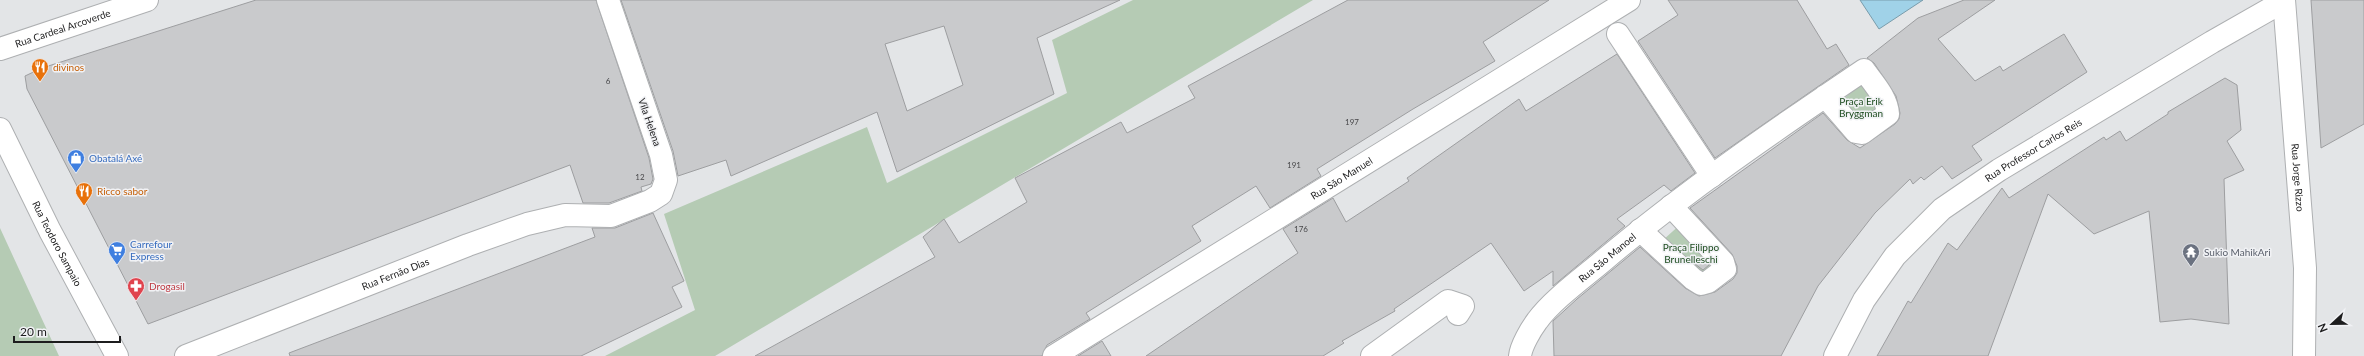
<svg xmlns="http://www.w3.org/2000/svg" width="2364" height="356" viewBox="0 0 2364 356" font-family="Lato,sans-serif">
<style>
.green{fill:#b5cbb4}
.water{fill:#a0d2e8;stroke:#799cab}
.building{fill:#c9cacc;stroke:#9d9ea0;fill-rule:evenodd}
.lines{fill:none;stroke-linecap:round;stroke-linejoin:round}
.minor-casing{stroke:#aeb0b2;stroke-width:24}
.major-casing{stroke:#aeb0b2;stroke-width:24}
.minor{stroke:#fff;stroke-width:22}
.major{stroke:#fff;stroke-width:22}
.labels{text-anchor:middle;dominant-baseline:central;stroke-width:3;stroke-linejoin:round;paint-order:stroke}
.number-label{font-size:8px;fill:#48484a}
.street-label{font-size:10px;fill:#1d1d1e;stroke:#f1f2f5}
.food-label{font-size:10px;fill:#c56008;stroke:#f1f2f5;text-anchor:start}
.park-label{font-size:10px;fill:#1e4d20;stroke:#f1f2f5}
.shop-label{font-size:10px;fill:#366cbe;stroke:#f1f2f5;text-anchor:start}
.worship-label{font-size:10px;fill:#5b616d;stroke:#f1f2f5;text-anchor:start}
.health-label{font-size:10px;fill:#be3a42;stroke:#f1f2f5;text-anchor:start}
</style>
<rect width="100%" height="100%" fill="#e3e5e7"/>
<!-- green -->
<path class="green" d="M1133 0H1313L715 356H605L695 310 664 214 867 127 887 183 1067 93 1052 40Z
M1864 82 1886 110 1859 132 1837 104Z
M1683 222 1720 263 1699 283 1662 241Z
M0 228 59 356H0Z"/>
<!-- water -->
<path class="water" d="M1860 0H1923L1879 29Z"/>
<!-- building -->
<path class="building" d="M256 0H596L649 158 653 179 651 184 641 187 642 191 609 203H583L570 165 148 324 27 89 25 76 42 68Z
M621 0H1120L1037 38 1054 94 897 172 877 112 731 176 726 160 678 176 673 151ZM944 26 963 85 907 111 885 44Z
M1348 0H1549L1483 42 1495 61 1413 109 1317 169 1321 176 1270 208 1256 186 1192 226 1201 241 1086 313 1090 319 1047 345 1042 356H755L935 257 923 237 944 219 959 243 1027 202 1015 178 1121 122 1127 133 1195 98 1188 86Z
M1668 0H1797L1827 49 1836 44 1849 65 1715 158 1638 41 1678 15Z
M1964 0H1995L1938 39 1975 81 2000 66 2003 71 2064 34 2087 72 1972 146 1982 160 1952 179 1942 166 1924 180 1921 177 1913 184 1910 179 1875 213 1818 286 1781 356H1554L1553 321 1577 299 1640 247 1685 288 1699 296 1715 292 1733 279 1737 273V266L1732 254 1690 208 1823 113 1847 140 1860 148 1895 124 1899 119 1900 113 1896 96 1874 63 1867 58 1918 18Z
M2311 0H2364V124L2321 148Z
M1617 54 1695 173 1671 191 1664 185 1617 219 1625 226 1553 286V271L1524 291 1491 243 1394 309 1395 311 1342 341 1344 343 1323 356H1146L1298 253 1283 229 1333 198 1346 222 1409 181 1407 178 1519 99 1526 111Z
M2225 78 2237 85 2241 130 2227 141 2244 170 2224 179 2229 324 2191 319 2160 322 2149 211 2094 234 2048 194 1988 356H1877L1908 301 1911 303 1948 243 1957 250 2002 188 2009 198 2104 137 2106 140 2120 131 2126 141 2168 114V112Z
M653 213 684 281 672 287 682 307 581 356H290L289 353 595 237 592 228H615Z
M1702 258 1709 265 1703 270 1695 264Z
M1102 341 1111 356H1078Z"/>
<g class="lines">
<!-- minor casing -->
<g class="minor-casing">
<g id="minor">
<path id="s1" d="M2284 0 2305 268 2304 356"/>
<path d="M1618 34 1712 176"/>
<path id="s2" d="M0 49 147 0"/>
<path d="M1640 230 1693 279 1701 284 1708 282 1725 269 1723 262 1671 206"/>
<path id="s3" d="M186 356 468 245 527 224 565 215 611 216 650 201 661 194 666 180 661 155 608 0"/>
<path id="s4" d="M1054 356 1629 0"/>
<path d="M1372 356 1448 301 1463 306 1458 314"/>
<path id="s5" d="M1520 356C1521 346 1531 329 1537 321 1552 300 1584 277 1604 260 1686 191 1775 130 1864 70 1873 83 1887 97 1888 114L1862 133 1856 132 1825 96"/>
<path id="s6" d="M1835 356 1864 300 1895 256 1942 209 1999 170 2212 42 2284 1"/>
</g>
</g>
<!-- major casing -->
<g class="major-casing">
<g id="major">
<path id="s7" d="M0 129 50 231 117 356"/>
</g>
</g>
<!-- minor -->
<use href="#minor" class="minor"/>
<!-- major -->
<use href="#major" class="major"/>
</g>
<!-- icons -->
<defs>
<g id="restaurant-pin" transform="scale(0.9)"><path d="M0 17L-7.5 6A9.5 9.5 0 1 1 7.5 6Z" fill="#e8710a" stroke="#f1f2f5"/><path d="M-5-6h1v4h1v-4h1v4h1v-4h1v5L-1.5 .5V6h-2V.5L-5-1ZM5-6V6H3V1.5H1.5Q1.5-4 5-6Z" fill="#fff"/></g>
<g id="shop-pin" transform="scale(0.9)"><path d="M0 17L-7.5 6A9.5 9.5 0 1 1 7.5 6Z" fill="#3f7fe0" stroke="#f1f2f5"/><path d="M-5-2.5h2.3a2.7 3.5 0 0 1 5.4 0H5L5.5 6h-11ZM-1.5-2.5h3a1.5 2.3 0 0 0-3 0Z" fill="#fff"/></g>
<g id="supermarket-pin" transform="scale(0.9)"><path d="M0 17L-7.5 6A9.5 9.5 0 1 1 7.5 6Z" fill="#3f7fe0" stroke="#f1f2f5"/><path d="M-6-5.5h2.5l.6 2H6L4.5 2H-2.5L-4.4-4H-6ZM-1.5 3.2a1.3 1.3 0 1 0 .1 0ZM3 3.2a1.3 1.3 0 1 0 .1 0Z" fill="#fff"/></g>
<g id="temple-pin" transform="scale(0.9)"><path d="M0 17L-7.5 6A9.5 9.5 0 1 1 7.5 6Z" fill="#6b7280" stroke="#f1f2f5"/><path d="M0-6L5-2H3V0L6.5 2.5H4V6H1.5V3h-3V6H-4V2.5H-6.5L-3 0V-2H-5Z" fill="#fff"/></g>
<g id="pharmacy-pin" transform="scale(0.9)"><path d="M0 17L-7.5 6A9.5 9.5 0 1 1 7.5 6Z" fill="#e0444e" stroke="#f1f2f5"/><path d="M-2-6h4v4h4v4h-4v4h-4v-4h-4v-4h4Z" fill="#fff"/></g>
</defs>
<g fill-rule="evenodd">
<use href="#restaurant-pin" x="40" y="67"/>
<use href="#shop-pin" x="76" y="158"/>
<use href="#restaurant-pin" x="84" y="191"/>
<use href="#supermarket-pin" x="117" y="250"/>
<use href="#temple-pin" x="2191" y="252"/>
<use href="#pharmacy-pin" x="136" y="286"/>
</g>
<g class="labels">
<!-- number labels -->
<g class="number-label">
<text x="608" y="81">6</text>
<text x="1352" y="122">197</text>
<text x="1294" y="165">191</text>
<text x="640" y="177">12</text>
<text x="1301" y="229">176</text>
</g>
<!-- street labels -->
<g class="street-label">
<text stroke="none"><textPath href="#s2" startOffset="66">Rua Cardeal Arcoverde</textPath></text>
<text transform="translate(650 122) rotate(71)">Vila Helena</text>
<text stroke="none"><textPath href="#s6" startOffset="292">Rua Professor Carlos Reis</textPath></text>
<text stroke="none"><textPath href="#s4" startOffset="338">Rua São Manuel</textPath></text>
<text stroke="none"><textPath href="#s1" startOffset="178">Rua Jorge Rizzo</textPath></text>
<text stroke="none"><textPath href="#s7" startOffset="128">Rua Teodoro Sampaio</textPath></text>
<text stroke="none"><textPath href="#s5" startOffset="134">Rua São Manoel</textPath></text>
<text stroke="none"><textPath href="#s3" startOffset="225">Rua Fernão Dias</textPath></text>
</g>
<!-- food labels -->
<g class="food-label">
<text x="53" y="67">divinos</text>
<text x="97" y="191">Ricco sabor</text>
</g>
<!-- park labels -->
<g class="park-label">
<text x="1861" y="101">Praça Erik<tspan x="1861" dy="12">Bryggman</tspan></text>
<text x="1691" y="247">Praça Filippo<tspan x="1691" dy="12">Brunelleschi</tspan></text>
</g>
<!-- shop labels -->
<g class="shop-label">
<text x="89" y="158">Obatalá Axé</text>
<text x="130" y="244">Carrefour<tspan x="130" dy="12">Express</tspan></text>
</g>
<!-- worship labels -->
<g class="worship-label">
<text x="2204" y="252">Sukio MahikAri</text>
</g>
<!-- health labels -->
<g class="health-label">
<text x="149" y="286">Drogasil</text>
</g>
</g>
<!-- north arrow -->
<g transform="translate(2332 324) rotate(248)" stroke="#f1f2f5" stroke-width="3" paint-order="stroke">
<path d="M0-3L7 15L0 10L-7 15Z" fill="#1d1d1e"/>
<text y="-6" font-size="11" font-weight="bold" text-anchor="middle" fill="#1d1d1e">N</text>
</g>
<!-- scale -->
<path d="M14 336v6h106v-6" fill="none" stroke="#1d1d1e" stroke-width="2"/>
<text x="20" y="336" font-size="12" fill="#1d1d1e" stroke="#f1f2f5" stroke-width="3" paint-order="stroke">20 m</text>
</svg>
